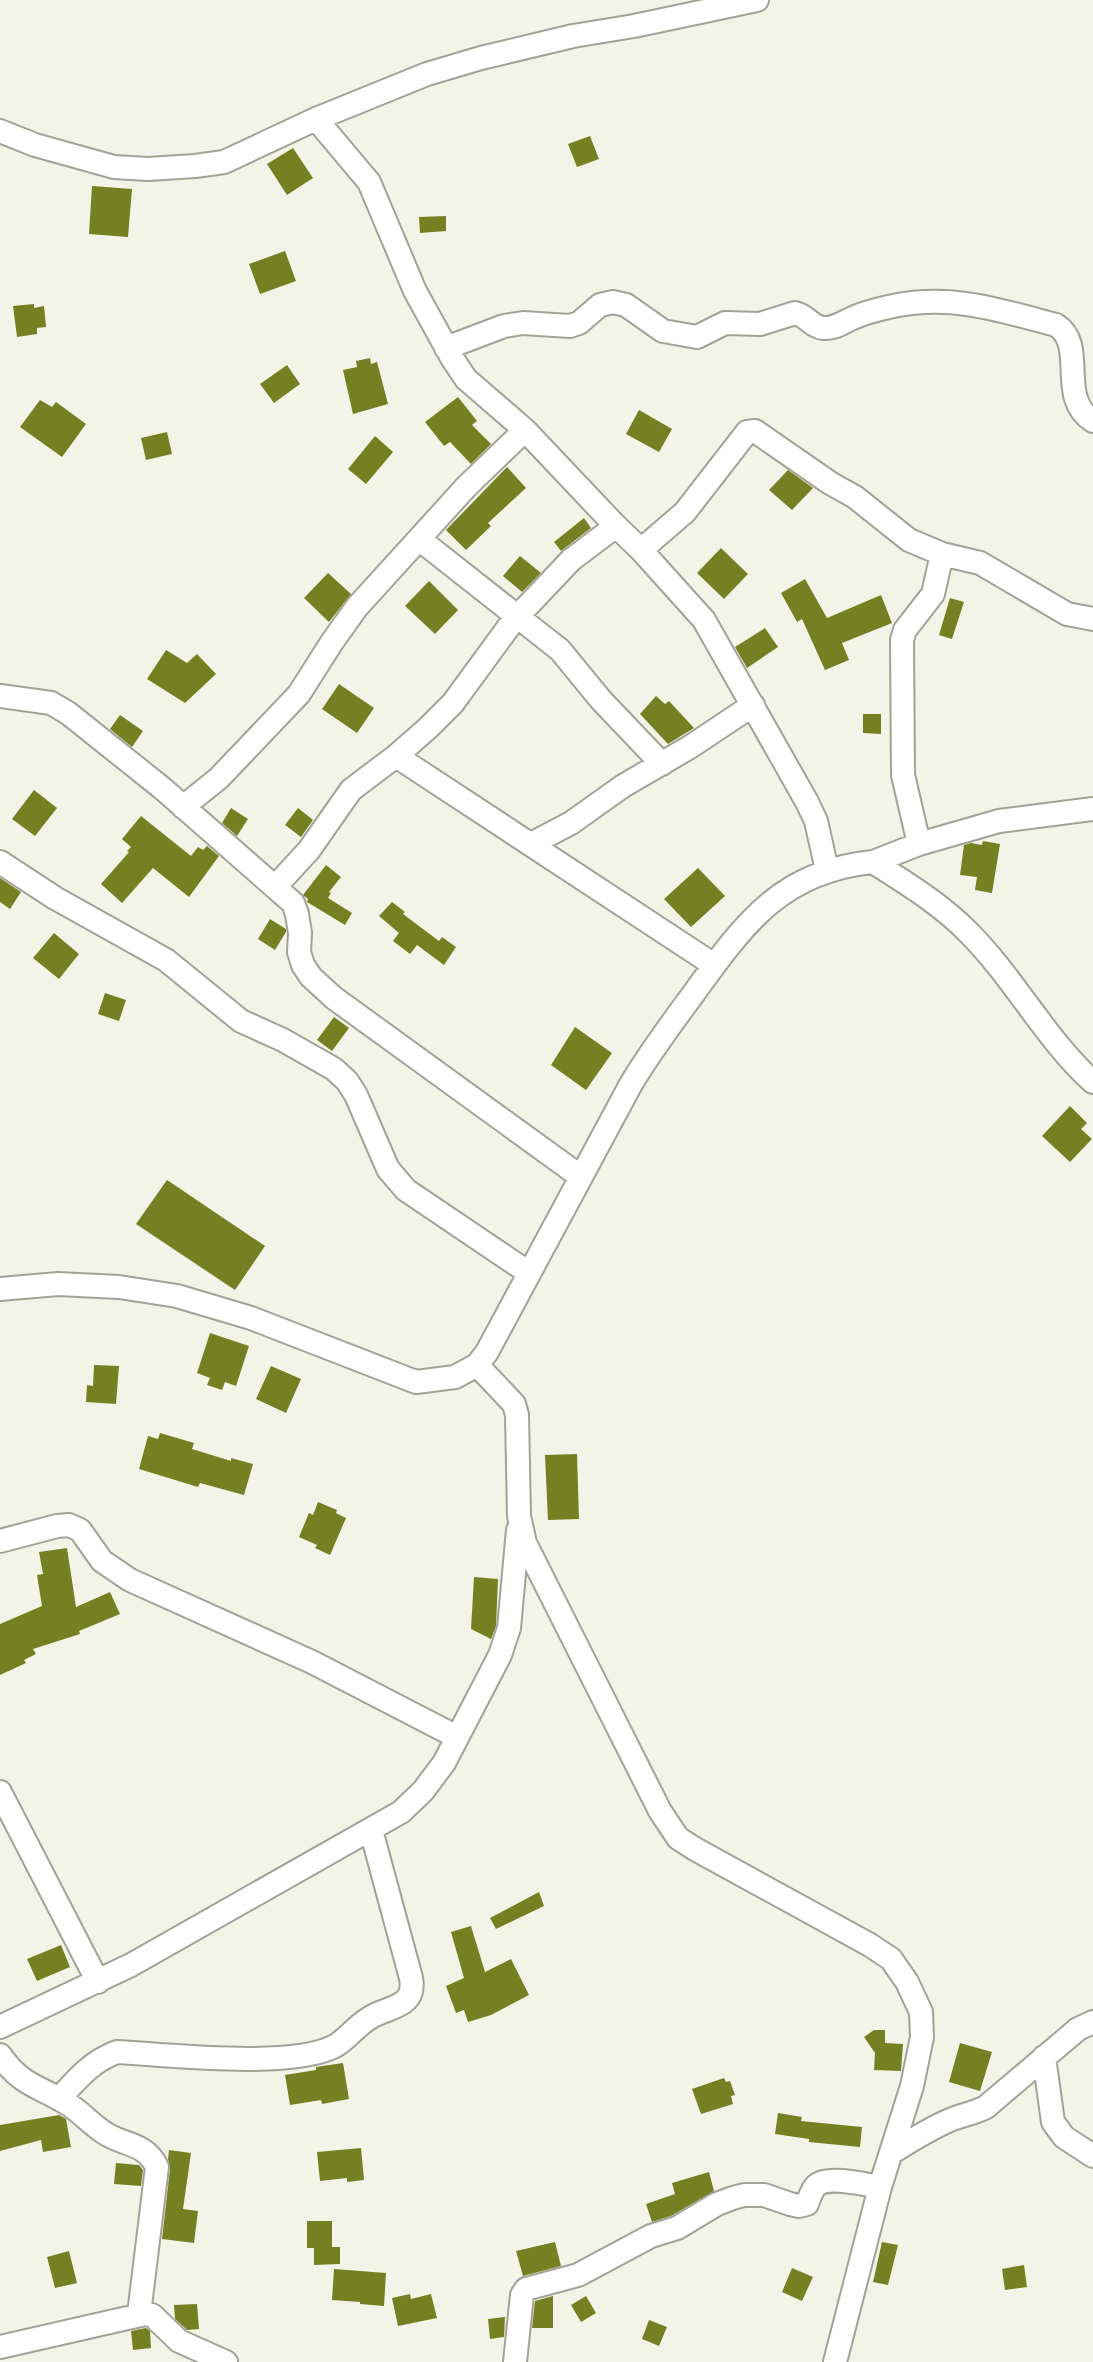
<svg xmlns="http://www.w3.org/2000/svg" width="1093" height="2362" viewBox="0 0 1093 2362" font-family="Manrope,sans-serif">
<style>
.building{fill:#758023}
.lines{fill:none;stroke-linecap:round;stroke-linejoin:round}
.minor-casing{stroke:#a1a396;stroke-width:26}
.minor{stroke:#fff;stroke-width:22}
</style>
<rect width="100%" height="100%" fill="#f1f4e6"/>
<!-- building -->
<path class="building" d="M590 136 599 159 577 167 568 144Z
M293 148 313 178 287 195 267 164Z
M92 186 132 189 128 237 89 234Z
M446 216V231L420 233 419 217Z
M285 251 296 281 260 294 249 264Z
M34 304V308L44 306 46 327 37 328V334L17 337 13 306Z
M370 358 371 364 377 362 388 404 353 414 343 370 357 367 356 361Z
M287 365 300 384 274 403 260 384Z
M458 397 477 421 472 425 491 444 471 464 450 442 444 446 425 422Z
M40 400 52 407 56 402 86 424 62 457 20 427Z
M639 410 672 429 659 452 626 434Z
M167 432 172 454 146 460 141 438Z
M375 436 393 452 366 484 348 469Z
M507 467 526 488 488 523 491 526 466 550 446 530Z
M788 470 813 488 792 510 769 490Z
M584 518 591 528 561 551 554 542Z
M721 548 748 574 724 599 697 573Z
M520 556 541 573 522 592 503 576Z
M328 573 351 594 329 622 304 598Z
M805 579 827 618 881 595 892 623 842 643 849 660 825 670 802 619 797 622 781 593Z
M429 581 458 610 435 634 405 606Z
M950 598 964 602 952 639 939 635Z
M765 628 778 647 747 668 735 647Z
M166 650 187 663 197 654 216 674 185 703 147 679Z
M339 684 374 708 357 733 322 709Z
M656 696 665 704 669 701 694 728 668 744 640 714Z
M863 714H881V734L863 733Z
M120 715 143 731 132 747 110 729Z
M34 790 57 808 35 836 12 819Z
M231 808 248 819 237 836 222 823Z
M298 808 313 820 301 837 285 825Z
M141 816 191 856 198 847 203 850 207 846 219 856 189 897 153 868 122 903 101 884 129 852 127 851 131 847 122 839Z
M983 841 1000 844 992 893 975 890 977 877 960 875 964 845 971 843 982 845Z
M326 865 341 877 329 892 331 893 328 898 352 913 345 925 307 902 308 899 303 895Z
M698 868 725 896 691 927 664 899Z
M0 878 21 892 10 909 0 902Z
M392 902 405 912 403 914 439 941 442 937 456 947 444 965 417 945 410 954 393 941 399 933 379 916Z
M270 919 286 929V932L275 950 258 939Z
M54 933 79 954 59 979 33 958Z
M105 993 126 1000 119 1021 98 1014Z
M334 1017 349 1028 332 1051 317 1040Z
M575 1027 612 1053 586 1090 551 1065Z
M1070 1106 1087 1123 1081 1129 1092 1139 1070 1162 1042 1136Z
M167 1180 265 1246 235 1290 136 1224Z
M210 1333 249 1346 236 1386 225 1382 222 1390 207 1385 210 1378 197 1373Z
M94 1365 119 1366 116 1404 86 1402 87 1385 93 1386Z
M271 1366 301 1379 286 1413 256 1399Z
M160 1433 194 1443 192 1449 231 1461V1458L253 1464 244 1495 200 1483 198 1487 139 1469 148 1436 158 1439Z
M577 1454 579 1519 548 1520 545 1455Z
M318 1502 337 1510 336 1513 346 1518 330 1555 315 1548 317 1545 299 1537 309 1513 313 1515Z
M67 1548 76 1607 110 1592 120 1614 79 1631 80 1634 33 1649 36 1654 24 1660 26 1663 0 1675V1624L42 1606 37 1575 43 1574 39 1552Z
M474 1577 498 1579 496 1626 491 1639 471 1629Z
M539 1892 544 1906 496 1929 490 1918Z
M471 1926 485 1972 511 1959 529 1995 491 2015 468 2022 464 2010 456 2013 446 1986 464 1978 451 1932Z
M61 1945 70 1967 37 1981 27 1959Z
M874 2030H885V2043L903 2044 901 2071 874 2070 875 2053 864 2037Z
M960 2043 992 2052 980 2091 949 2082Z
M343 2063 349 2099 322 2104 321 2100 290 2105 285 2075 316 2070V2067Z
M724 2078 726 2082 730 2081 735 2095 731 2096 733 2104 701 2114 692 2089Z
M778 2113 802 2117 801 2121 862 2127 860 2147 809 2142V2139L775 2134Z
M59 2115 66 2119 71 2147 43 2152 41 2140 0 2151V2125Z
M361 2148 364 2180 347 2182V2178L320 2181 317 2152Z
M169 2150 191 2153 183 2209 198 2211 194 2243 162 2239 170 2169 168 2159Z
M116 2163 139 2165 143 2170 141 2186 114 2184Z
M709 2172 714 2191 671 2216 652 2222 646 2204 675 2194 672 2183Z
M307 2221H332V2247H340V2264L314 2265V2248H307Z
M555 2242 561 2266 523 2276 516 2251Z
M882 2242 898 2245 888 2285 873 2282Z
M69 2251 77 2283 55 2288 47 2257Z
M1024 2265 1027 2287 1005 2290 1002 2269Z
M792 2268 813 2277 802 2301 782 2292Z
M334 2269 386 2273 384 2306 360 2304V2302L332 2300Z
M410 2294 411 2299 431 2294 437 2318 398 2326 392 2298Z
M553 2296V2328H532L535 2301Z
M586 2296 596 2313 581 2322 571 2305Z
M197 2304 199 2329 187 2330 175 2319 174 2305Z
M505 2317 504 2337 490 2339 488 2319Z
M649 2320 667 2327 659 2346 642 2339Z
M146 2328 150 2331 151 2348 133 2350 131 2331Z"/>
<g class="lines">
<!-- minor casing -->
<g class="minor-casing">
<path id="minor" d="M316 119 369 182 415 291 452 358 466 379 525 430 613 523 641 550 704 620 807 802 816 821 827 870
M0 131 35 145 114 167 148 169 195 166 224 162 316 119 427 74 481 58 573 36 634 26 757 0
M446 348 504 326 523 323 570 326 579 323 600 305 613 302 626 305 663 331 697 337 725 323 760 324 795 313C806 315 812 327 823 328 835 329 843 322 853 318 865 312 880 309 893 306 953 294 999 310 1056 325 1088 345 1056 398 1093 421
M419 539 560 650 601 700 662 764
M641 550 685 512 747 432 755 431 830 483 855 497 909 540 942 554 980 563 1067 614 1093 619
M0 696 51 703 68 713 162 788 293 903 297 914 300 933 299 952 303 965 311 977 334 998 581 1177
M396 756 714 965
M183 807 219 778 299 694 332 642 357 607 466 487 525 430
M531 844 571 823 623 786 690 747 753 705
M919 844 903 775 902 640 905 630 933 594 942 554
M0 862 55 898 166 960 241 1021 283 1040 334 1069 347 1081 356 1095 388 1169 406 1190 529 1273
M873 862 919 844 999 821 1093 809
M275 887 309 850 351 790 396 756 428 728 453 703 513 621 536 597 571 560 616 526
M0 1289 58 1284 119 1287 177 1296 251 1318 416 1382 455 1377 477 1365 487 1352 631 1084C650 1052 672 1023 694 993 744 924 781 871 873 862 906 883 942 905 969 933 1014 978 1046 1040 1093 1082
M477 1365 514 1404 517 1415 519 1516 525 1543 660 1811 678 1838 695 1849 870 1945 891 1959 907 1982 921 2012 922 2037 912 2086 880 2187 835 2362
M0 1541 57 1526 69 1525 80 1530 102 1561 130 1580 312 1662 457 1737
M0 1792 98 1982
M0 2027 131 1965 401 1812 423 1791 444 1763 500 1655 509 1628 518 1530
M0 2055C23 2088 41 2086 71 2106 84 2115 94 2127 108 2135 128 2146 146 2144 157 2167L139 2314
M1044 2057 1053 2122 1064 2137 1093 2156
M59 2099C77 2079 92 2061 117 2052 170 2055 291 2069 335 2046 349 2038 359 2022 375 2015 394 2006 416 2005 411 1978L371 1830
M891 2153C910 2141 929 2129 950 2120 962 2115 975 2113 986 2107L1078 2029 1093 2022
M0 2347 145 2314 152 2315 179 2341 226 2362
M515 2362 522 2295 526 2289 578 2275 651 2236 677 2228 717 2204 733 2198 744 2195H764L790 2204 799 2206 807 2204C809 2199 811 2192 815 2187 825 2174 866 2185 880 2187"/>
</g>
<!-- minor -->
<use href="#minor" class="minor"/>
</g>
</svg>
